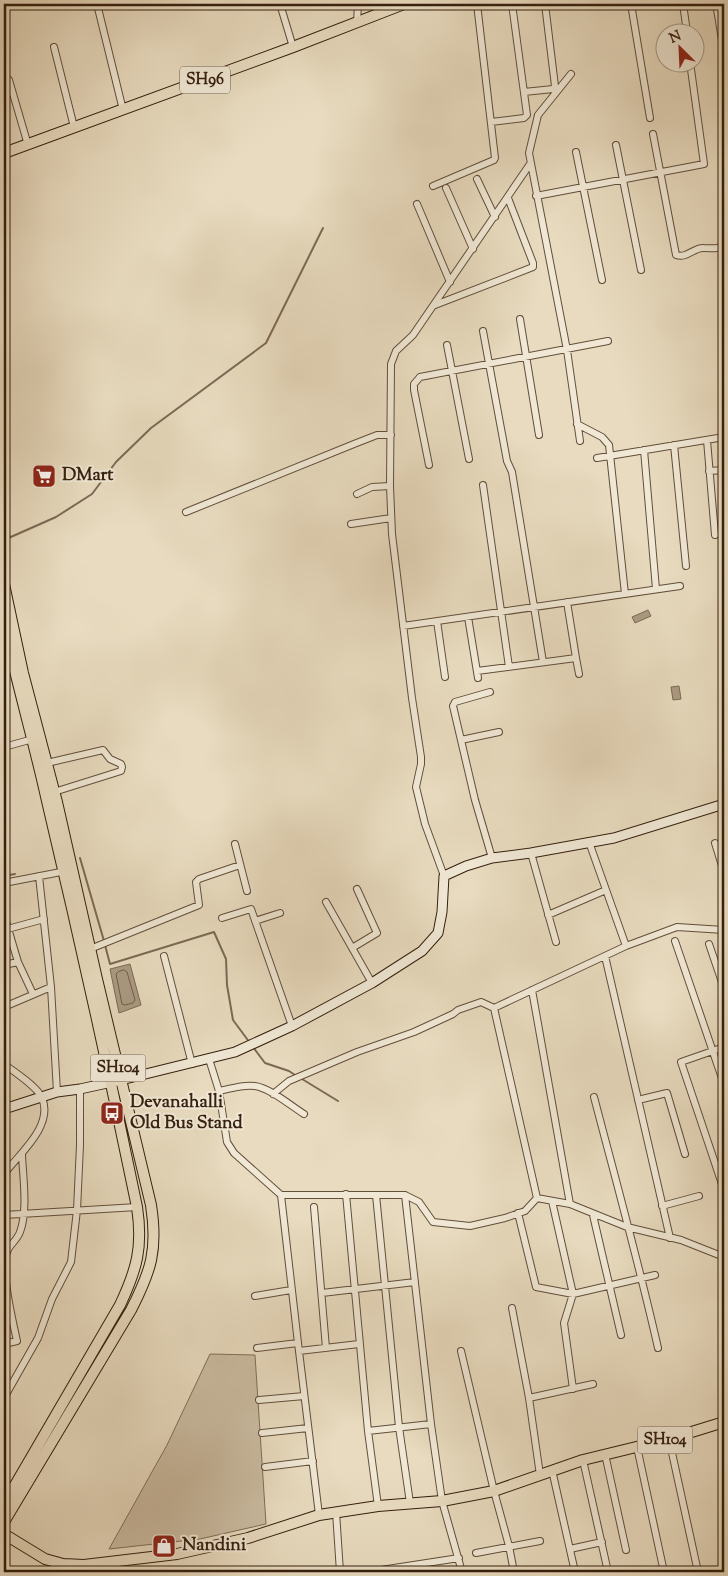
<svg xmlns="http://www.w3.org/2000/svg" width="728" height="1576" viewBox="0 0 728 1576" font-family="'Sorts Mill Goudy',serif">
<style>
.green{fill:#cabba1;stroke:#806d58}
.water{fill:#ab9b83;stroke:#7c6955}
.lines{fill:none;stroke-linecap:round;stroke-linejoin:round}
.shore{stroke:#705d49;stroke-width:1}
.stream{stroke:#7c6955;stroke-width:2}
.street-casing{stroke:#624e3b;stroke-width:8}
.secondary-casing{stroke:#351f0f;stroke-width:11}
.primary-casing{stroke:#351f0f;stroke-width:12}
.street{stroke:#f0e8d5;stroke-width:6}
.secondary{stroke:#f0e8d5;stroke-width:9}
.primary{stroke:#e8dbbf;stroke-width:10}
.labels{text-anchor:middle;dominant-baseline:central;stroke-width:4;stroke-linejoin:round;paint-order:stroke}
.shield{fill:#f0e8d5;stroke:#6d5b4a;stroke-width:1}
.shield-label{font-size:16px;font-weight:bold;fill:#351f0f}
.poi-label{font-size:18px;font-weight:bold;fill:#351f0f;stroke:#f0e8d5;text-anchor:start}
</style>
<rect width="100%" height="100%" fill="#e8dbbf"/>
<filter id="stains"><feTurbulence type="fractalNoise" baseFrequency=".004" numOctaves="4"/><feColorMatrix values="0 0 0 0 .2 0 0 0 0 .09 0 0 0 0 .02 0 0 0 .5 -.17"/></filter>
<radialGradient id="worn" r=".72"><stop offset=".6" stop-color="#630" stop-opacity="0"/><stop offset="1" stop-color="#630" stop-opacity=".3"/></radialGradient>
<!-- green -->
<path class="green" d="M210 1354 255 1355 266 1524 200 1539 109 1549 167 1445Z"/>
<!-- water -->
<path class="water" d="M648 610 651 616 635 623 632 617Z
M679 686 681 699 673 700 671 687Z
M130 964 141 1005 119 1013 110 969Z"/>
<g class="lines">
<!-- shore -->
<path class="shore" d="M124 970 127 972 135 1000 133 1003 125 1005 122 1004 116 974 118 972Z"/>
<!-- stream -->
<path class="stream" d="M4 540 56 517 92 494 116 462 151 428 266 343 323 228
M80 858 104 941
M4 876 15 874
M105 945 110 964 214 932 226 959 227 985 233 1020 250 1043
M253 1047 265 1063 289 1071 295 1075
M302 1079 338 1101"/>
<!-- street casing -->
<g class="street-casing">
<path id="street" d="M97 4 123 110
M280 4 293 47
M631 4 650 118
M683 4 687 32
M716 4 718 15 724 14
M718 15 724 53
M357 23 358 4
M54 47 74 127
M571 74 538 115 529 153 567 350 580 441
M9 80 28 145
M524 92 553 89 555 86 545 4
M491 122 524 118 527 115 512 4
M653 134 676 255C687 259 694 247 704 248 713 248 716 250 724 245
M616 145 641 270
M576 152 602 280
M477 179 495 217
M433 186 494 160 495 158 477 4
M446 188 473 249
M536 196 704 164 690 62
M417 204 450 282
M435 305 533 267V263L508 198
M520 319 539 435
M483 331 507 461 512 472 543 662
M4 339 6 336
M447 345 469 459
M577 424 602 437 609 445 625 594
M707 440 715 535
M674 445 686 566
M644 450 656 589
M597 458 724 437
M429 465 414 390V384L420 377 608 341
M709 471 724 470
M483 485 509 667
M357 494 372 487 390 486
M186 512 354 444 377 435H391
M351 524 391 518
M567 602 576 658
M468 617 478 678
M437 621 445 677
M403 626 680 586
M477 671 576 658 579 674
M490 692 455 702 453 706 475 800 492 858
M461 740 499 732
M4 747 33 739
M47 763 103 750 110 759 121 764 122 767 121 771 54 792
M589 842 626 946
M715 843 724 872
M235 844 247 891
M531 853 556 942
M39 876 51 987 57 1092
M444 876 425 824 416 787 421 764V757L412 698 392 534 390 486 391 364 396 351 413 335 530 164
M4 883 66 871
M326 902 372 983
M4 915 18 962 33 994
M548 915 606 890
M222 918 251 909 292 1026
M255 921 280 913
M4 930 44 919
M675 941 724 1084
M709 944 724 988
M352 948 377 933 357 889
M90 949 199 905 196 882 199 879 240 865
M164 956 192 1064
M605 956 670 1238
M4 965 18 962
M532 990 570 1204
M4 1007 51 987
M494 1008 537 1198
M724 1047 681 1062 724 1190
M209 1059 219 1091 227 1142 234 1153 281 1195H405L419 1202 433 1222 470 1226 505 1218 525 1211 537 1198 570 1204 627 1227 681 1240 724 1257
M4 1064C14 1072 37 1086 42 1098 54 1126 19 1154 4 1174
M219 1091C230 1089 243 1084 255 1086 270 1088 291 1106 304 1114
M273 1094 289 1081 357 1052 414 1032 453 1014 458 1010 481 1002 494 1008 626 946 677 927 724 930
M594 1097C616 1181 639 1264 658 1348
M638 1100 667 1093 685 1154
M346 1194 368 1431 378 1506
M281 1195 298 1343 319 1515
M376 1195 399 1427 410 1503
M405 1195 431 1424 442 1501 462 1572
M552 1201 573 1294 564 1323 573 1389
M662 1206 699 1196
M314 1207 326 1348
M518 1213 536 1287 573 1294 655 1275
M4 1215 137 1207
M593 1215 621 1335
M322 1293 415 1282
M255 1296 291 1290
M512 1308 529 1398 540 1475
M4 1344 17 1341C12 1318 4 1284 5 1261 6 1245 16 1243 20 1232 28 1211 23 1177 22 1155
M257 1348 298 1343
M299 1351 359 1344
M461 1351 494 1491 509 1546 514 1572
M4 1398 38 1338 52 1299 71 1262 77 1210 80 1145V1089
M529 1398 593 1384
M259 1400 304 1396
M368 1431 431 1424
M262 1433 308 1428
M669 1439 698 1572
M637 1447 664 1572
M605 1454 626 1550
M583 1460 608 1572
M265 1467 313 1461
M552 1470 575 1572
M336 1512 340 1572
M570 1549 602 1542
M476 1553 540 1541
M368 1572 459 1558"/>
</g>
<!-- secondary casing -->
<g class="secondary-casing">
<path id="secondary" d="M4 1109 57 1092 80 1089 121 1080 235 1052 292 1026 372 983 422 951 438 933 442 912 444 876 466 866 492 858 531 853 614 838 724 804
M63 1564V1572"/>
</g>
<!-- primary casing -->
<g class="primary-casing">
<path id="primary" d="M4 153 293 47 404 4
M4 584 23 673 57 802 97 979 151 1205C158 1250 151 1271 131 1310L4 1522
M4 624C17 684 34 742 47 801 79 936 109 1071 137 1207 143 1247 137 1269 120 1305L4 1504
M4 1534 45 1559 63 1564 84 1565 177 1554 248 1538 319 1515 378 1506 442 1501 494 1491 583 1460 669 1439 724 1422"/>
</g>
<!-- street -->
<use href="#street" class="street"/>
<!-- secondary -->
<use href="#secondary" class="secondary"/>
<!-- primary -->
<use href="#primary" class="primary"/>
</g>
<!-- icons -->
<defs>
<g id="supermarket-square" transform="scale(1.25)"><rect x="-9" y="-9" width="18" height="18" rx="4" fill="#8f2418" stroke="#f0e8d5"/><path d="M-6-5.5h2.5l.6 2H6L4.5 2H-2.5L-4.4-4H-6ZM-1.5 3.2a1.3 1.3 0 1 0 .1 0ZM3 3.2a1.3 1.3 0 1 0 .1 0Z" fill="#fff"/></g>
<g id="bus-square" transform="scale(1.25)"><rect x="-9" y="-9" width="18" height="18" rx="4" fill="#8f2418" stroke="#f0e8d5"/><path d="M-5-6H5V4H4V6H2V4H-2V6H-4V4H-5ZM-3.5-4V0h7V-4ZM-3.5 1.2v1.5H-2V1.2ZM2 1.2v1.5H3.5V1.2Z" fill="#fff"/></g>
<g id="shop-square" transform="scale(1.25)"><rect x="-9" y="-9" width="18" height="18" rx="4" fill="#8f2418" stroke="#f0e8d5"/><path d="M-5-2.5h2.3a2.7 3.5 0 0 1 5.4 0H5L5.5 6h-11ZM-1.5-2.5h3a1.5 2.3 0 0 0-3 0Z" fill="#fff"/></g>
</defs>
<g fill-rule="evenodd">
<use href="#supermarket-square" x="44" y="476"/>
<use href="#bus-square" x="112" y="1113"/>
<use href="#shop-square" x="164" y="1546"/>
</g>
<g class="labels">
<!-- shield labels -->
<g class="shield">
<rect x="180" y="66.5" width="50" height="27" rx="4"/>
<rect x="90.5" y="1054.5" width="55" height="27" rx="4"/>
<rect x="637.5" y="1426.5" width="55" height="27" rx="4"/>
</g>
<g class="shield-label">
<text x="205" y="80">SH96</text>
<text x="118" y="1068">SH104</text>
<text x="665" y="1440">SH104</text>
</g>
<!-- poi labels -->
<g class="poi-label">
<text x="62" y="476">DMart</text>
<text x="130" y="1103">Devanahalli<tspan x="130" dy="21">Old Bus Stand</tspan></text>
<text x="182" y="1546">Nandini</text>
</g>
</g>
<!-- margin -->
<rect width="728" height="1576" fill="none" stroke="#e8dbbf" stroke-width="20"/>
<rect x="5" y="5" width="718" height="1566" fill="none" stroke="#351f0f" stroke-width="2.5"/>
<rect x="10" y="10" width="708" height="1556" fill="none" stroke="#351f0f"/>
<!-- north arrow -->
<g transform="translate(680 48) rotate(336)"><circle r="24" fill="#f0e8d5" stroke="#a59886"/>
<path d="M0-4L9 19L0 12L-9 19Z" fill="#8f2418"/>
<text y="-8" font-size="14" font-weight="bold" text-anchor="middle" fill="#351f0f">N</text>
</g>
<rect width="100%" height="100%" filter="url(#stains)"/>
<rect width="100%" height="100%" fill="url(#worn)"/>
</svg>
